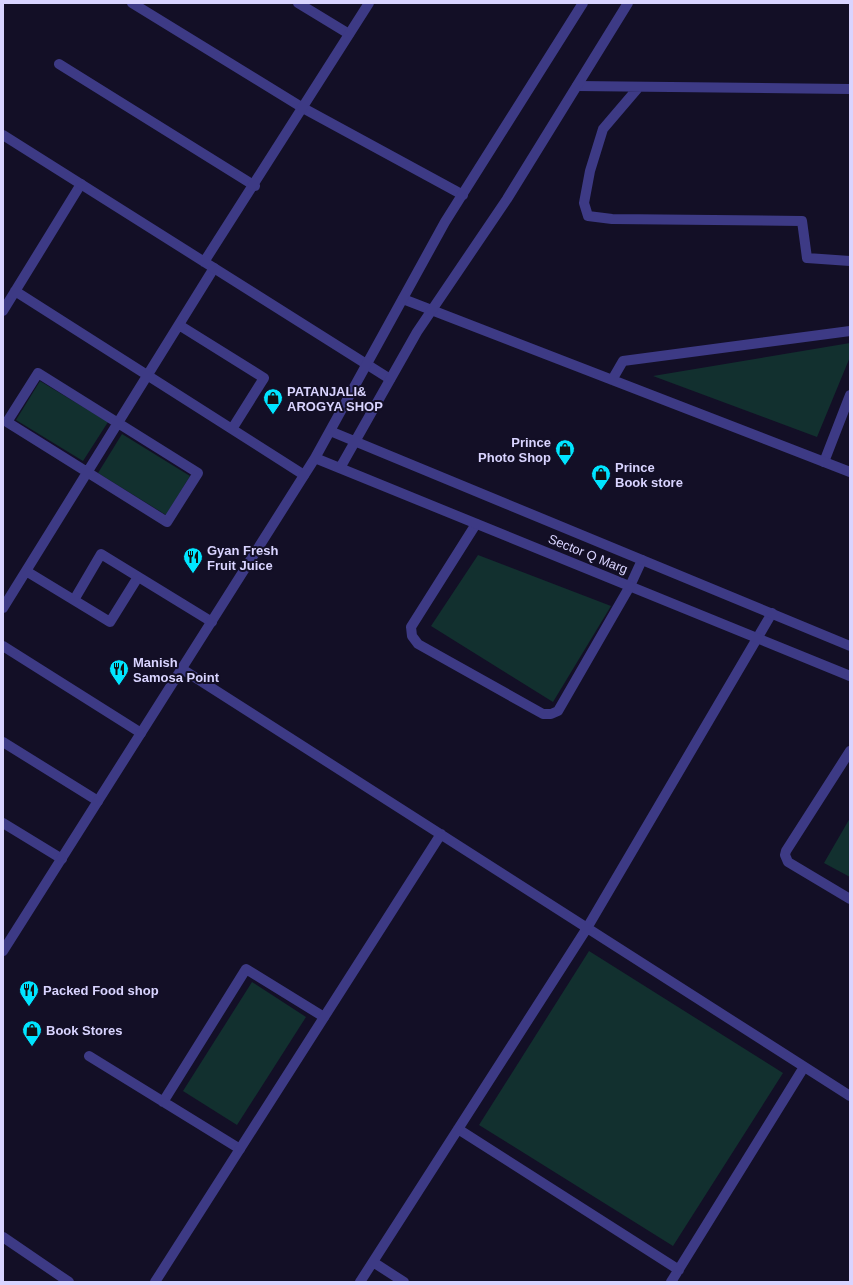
<svg xmlns="http://www.w3.org/2000/svg" width="853" height="1285" viewBox="0 0 853 1285" font-family="Helvetica,sans-serif">
<style>
.green{fill:#12302f}
.lines{fill:none;stroke-linecap:round;stroke-linejoin:round}
.service{stroke:#3d3a85;stroke-width:10}
.minor{stroke:#3d3a85;stroke-width:10}
.tertiary{stroke:#3d3a85;stroke-width:10}
.labels{text-anchor:middle;dominant-baseline:central;stroke-width:4;stroke-linejoin:round;paint-order:stroke}
.poi-label{font-size:13px;font-weight:bold;fill:#d9d4ff;stroke:#130f26;text-anchor:start}
.street-label{font-size:13px;fill:#d9d4ff;stroke:#130f26}
</style>
<rect width="100%" height="100%" fill="#130f26"/>
<!-- green -->
<path class="green" d="M850 343V357L817 437 653 376Z
M40 381 108 422 83 461 16 420Z
M122 434 190 476 166 515 98 473Z
M478 555 611 606 553 702 431 626Z
M850 818V877L824 863Z
M589 951 783 1073 673 1246 479 1125Z
M252 982 306 1017 237 1125 183 1091Z"/>
<g class="lines">
<!-- service -->
<path class="service" d="M132 3 303 108 463 195
M298 3 349 34
M59 64 255 186
M577 86 850 89
M638 88 603 129 590 171 584 203 588 216 612 219 802 221 807 258 850 261
M15 291 304 475
M3 311 81 184
M179 325 264 378 232 429
M38 373 198 473 167 522 7 422Z
M824 462 850 395
M26 571 110 622 138 577
M74 600 101 554 212 622
M3 608 214 268
M3 742 98 801
M3 823 62 859
M89 1056 240 1149
M163 1102 246 969 324 1017"/>
<!-- minor -->
<path class="minor" d="M3 135 390 379
M204 262 369 3
M403 299 850 472
M612 380 623 361 850 331
M476 524 411 627 412 636 418 644 543 714H551L558 711 630 586 642 560
M3 646 141 733
M182 669 850 1096
M850 751 786 851 785 855 788 862 850 899
M458 1129 679 1270
M373 1262 404 1282
M155 1282 441 834
M360 1282 587 928 772 613
M671 1282 804 1067"/>
<!-- tertiary -->
<path class="tertiary" d="M330 431 850 646
M315 458 850 676
M340 468 417 332 507 199 628 3
M3 951 315 458 445 222 583 3
M3 1237 69 1282"/>
</g>
<!-- icons -->
<defs>
<g id="shop-pin" transform="scale(1)"><path d="M0 17L-7.5 6A9.5 9.5 0 1 1 7.5 6Z" fill="#00e5ff" stroke="#130f26"/><path d="M-5-2.5h2.3a2.7 3.5 0 0 1 5.4 0H5L5.5 6h-11ZM-1.5-2.5h3a1.5 2.3 0 0 0-3 0Z" fill="#111"/></g>
<g id="restaurant-pin" transform="scale(1)"><path d="M0 17L-7.5 6A9.5 9.5 0 1 1 7.5 6Z" fill="#00e5ff" stroke="#130f26"/><path d="M-5-6h1v4h1v-4h1v4h1v-4h1v5L-1.5 .5V6h-2V.5L-5-1ZM5-6V6H3V1.5H1.5Q1.5-4 5-6Z" fill="#111"/></g>
</defs>
<g fill-rule="evenodd">
<use href="#shop-pin" x="273" y="398"/>
<use href="#shop-pin" x="565" y="449"/>
<use href="#shop-pin" x="601" y="474"/>
<use href="#restaurant-pin" x="193" y="557"/>
<use href="#restaurant-pin" x="119" y="669"/>
<use href="#restaurant-pin" x="29" y="990"/>
<use href="#shop-pin" x="32" y="1030"/>
</g>
<g class="labels">
<!-- poi labels -->
<g class="poi-label">
<text x="287" y="391">PATANJALI&amp;<tspan x="287" dy="15">AROGYA SHOP</tspan></text>
<text x="551" y="442" text-anchor="end">Prince<tspan x="551" dy="15">Photo Shop</tspan></text>
<text x="615" y="467">Prince<tspan x="615" dy="15">Book store</tspan></text>
<text x="207" y="550">Gyan Fresh<tspan x="207" dy="15">Fruit Juice</tspan></text>
<text x="133" y="662">Manish<tspan x="133" dy="15">Samosa Point</tspan></text>
<text x="43" y="990">Packed Food shop</text>
<text x="46" y="1030">Book Stores</text>
</g>
<!-- street labels -->
<g class="street-label">
<text transform="translate(588 554) rotate(22)">Sector Q Marg</text>
</g>
</g>
<!-- border -->
<rect width="853" height="1285" fill="none" stroke="#d9d4ff" stroke-width="8"/>
</svg>
